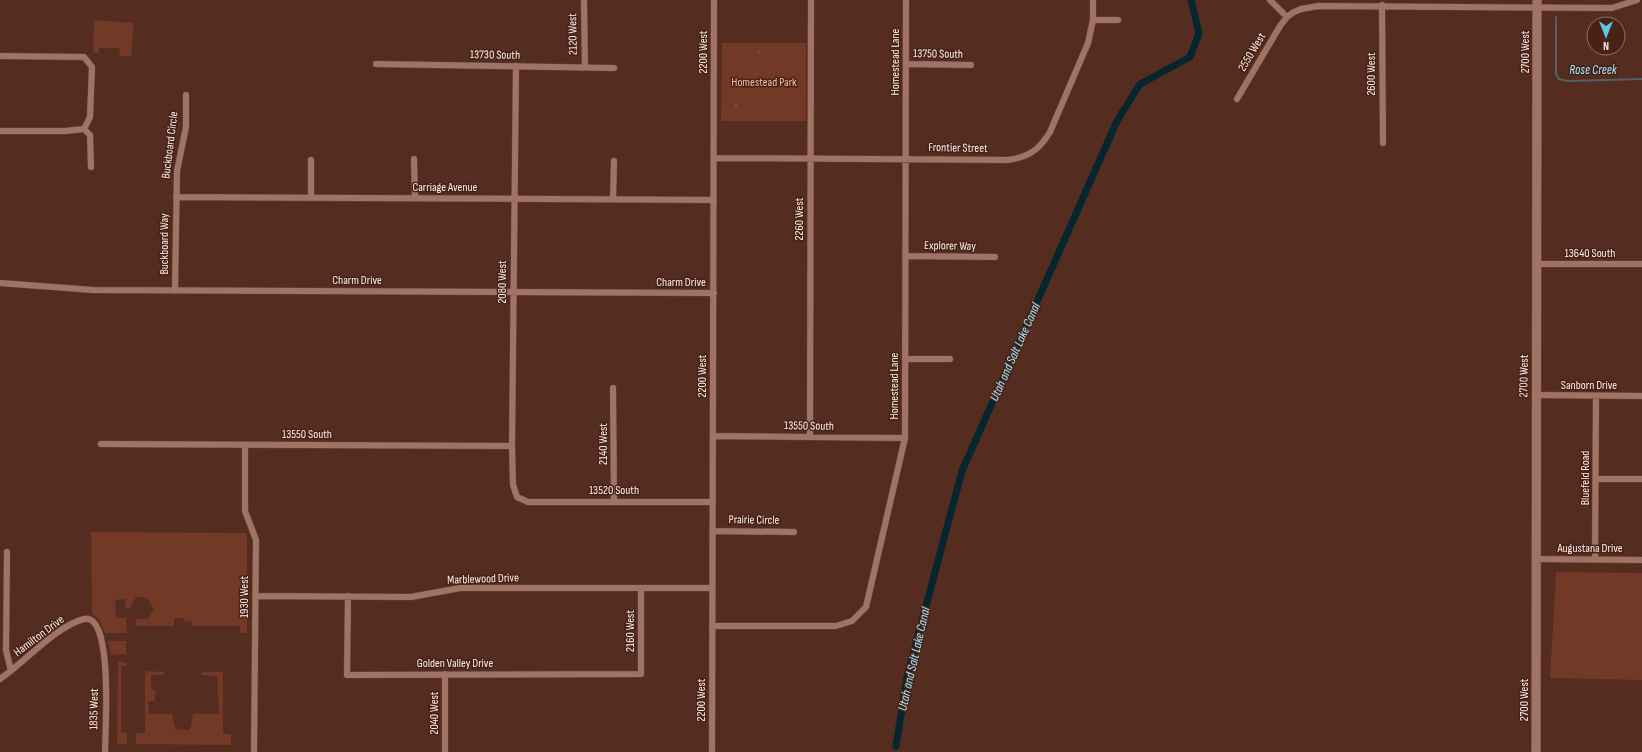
<svg xmlns="http://www.w3.org/2000/svg" width="1642" height="752" viewBox="0 0 1642 752" font-family="'Sofia Sans Condensed',sans-serif">
<style>
.green{fill:#723927}
.lines{fill:none;stroke-linecap:round;stroke-linejoin:round}
.stream{stroke:#4f6266;stroke-width:2}
.canal{stroke:#05262e;stroke-width:7}
.minor-casing{stroke:#67473e;stroke-width:7}
.secondary-casing{stroke:#67473e;stroke-width:10}
.minor{stroke:#a07365;stroke-width:6}
.secondary{stroke:#a07365;stroke-width:9}
.labels{text-anchor:middle;dominant-baseline:central;stroke-width:3;stroke-linejoin:round;paint-order:stroke}
.street-label{font-size:12px;fill:#fdede8;stroke:#482216}
.park-label{font-size:12px;fill:#f9bba8;stroke:#482216}
.water-label{font-size:13px;font-style:italic;fill:#9ee7fc;stroke:#482216}
</style>
<rect width="100%" height="100%" fill="#542c20"/>
<!-- green -->
<path class="green" d="M94 20 134 23 131 56H120L119 48H99V53H93Z
M722 43H806V121H721Z
M91 532 247 533V633H240V626H192V621L184 622 183 618H174V626H136V619H148L154 609 147 598 136 597 130 608 126 609 125 599 115 600 116 618H126L127 633H105L99 619 92 614Z
M1556 572 1642 573V680L1550 678Z
M108 641H126V654L111 655Z
M118 662H127L126 666H121V732L127 733V744H117Z
M145 671 164 672V675H151V689L155 690V701H148L149 714H172L175 729 190 730 193 714H219L217 676 201 675V672H223V734H231V745L136 744V733H145Z"/>
<g class="lines">
<!-- stream -->
<path class="stream" d="M1556 17V74L1559 79 1568 81 1642 79
M758 52 759 51
M736 105V106"/>
<!-- canal -->
<path class="canal" d="M896 746 907 677 962 471 1117 121 1140 84 1190 57 1199 33 1191 0"/>
<!-- minor casing -->
<g class="minor-casing">
<path id="minor" d="M584 0 585 67
M1270 0 1287 17
M1382 5 1383 143
M1093 20H1118
M0 56 84 57 92 67 90 117 84 129 90 135 91 167
M376 64 614 68
M906 64 971 65
M516 66 512 446 513 485 517 497 528 502H713
M1237 99 1280 26 1287 17 1294 12 1301 9 1318 6 1612 8 1637 0
M0 131H65L84 129
M715 158 1008 160C1029 157 1039 150 1050 132L1088 43 1093 20V0
M414 159 415 198
M176 197 714 200
M311 197V160
M613 199 614 161
M905 256 995 257
M1537 264H1642
M0 283 93 290 714 293
M175 291 177 171 186 127V95
M905 359H950
M613 388 614 501
M1536 395 1642 396
M713 436 905 438
M810 437 811 0
M101 444 512 446
M245 445V511L256 540 254 752
M1596 479H1642
M713 531 794 532
M7 552 6 650 11 671
M1537 559 1642 560
M1595 559 1596 396
M256 596 411 597 460 588H712
M348 596 347 675 641 674V588
M712 626H836L852 621 866 607 905 438 906 0
M0 679C25 662 56 626 84 619 114 612 105 734 105 752
M445 752V674
M712 752 714 0"/>
</g>
<!-- secondary casing -->
<g class="secondary-casing">
<path id="secondary" d="M1536 752 1537 0"/>
</g>
<!-- minor -->
<use href="#minor" class="minor"/>
<!-- secondary -->
<use href="#secondary" class="secondary"/>
</g>
<g class="labels">
<!-- street labels -->
<g class="street-label">
<text transform="translate(573 34) rotate(-91)">2120 West</text>
<text transform="translate(703 52) rotate(-90)">2200 West</text>
<text transform="translate(1252 52) rotate(-59)">2550 West</text>
<text transform="translate(1525 52) rotate(-90)">2700 West</text>
<text transform="translate(938 54) rotate(1)">13750 South</text>
<text transform="translate(495 55) rotate(1)">13730 South</text>
<text transform="translate(895 62) rotate(-90)">Homestead Lane</text>
<text transform="translate(1371 74) rotate(-90)">2600 West</text>
<text transform="translate(170 145) rotate(-83)">Buckboard Circle</text>
<text transform="translate(958 148) rotate(1)">Frontier Street</text>
<text x="445" y="187">Carriage Avenue</text>
<text transform="translate(799 219) rotate(-90)">2260 West</text>
<text transform="translate(164 244) rotate(-90)">Buckboard Way</text>
<text transform="translate(950 246) rotate(1)">Explorer Way</text>
<text x="1590" y="253">13640 South</text>
<text x="357" y="280">Charm Drive</text>
<text transform="translate(502 282) rotate(-90)">2080 West</text>
<text x="681" y="282">Charm Drive</text>
<text transform="translate(702 376) rotate(-90)">2200 West</text>
<text transform="translate(1524 376) rotate(-89)">2700 West</text>
<text x="1589" y="385">Sanborn Drive</text>
<text transform="translate(894 386) rotate(-90)">Homestead Lane</text>
<text transform="translate(809 426) rotate(1)">13550 South</text>
<text x="307" y="434">13550 South</text>
<text transform="translate(603 444) rotate(-90)">2140 West</text>
<text transform="translate(1585 478) rotate(-90)">Bluefeld Road</text>
<text x="614" y="490">13520 South</text>
<text transform="translate(754 520) rotate(1)">Prairie Circle</text>
<text x="1590" y="548">Augustana Drive</text>
<text transform="translate(483 579) rotate(-2)">Marblewood Drive</text>
<text transform="translate(244 597) rotate(-90)">1930 West</text>
<text transform="translate(630 631) rotate(-90)">2160 West</text>
<text transform="translate(39 636) rotate(-37)">Hamilton Drive</text>
<text x="455" y="663">Golden Valley Drive</text>
<text transform="translate(701 700) rotate(-90)">2200 West</text>
<text transform="translate(1524 700) rotate(-90)">2700 West</text>
<text transform="translate(94 709) rotate(-89)">1835 West</text>
<text transform="translate(434 713) rotate(-90)">2040 West</text>
</g>
<!-- park labels -->
<g class="park-label">
<text x="764" y="82">Homestead Park</text>
</g>
<!-- water labels -->
<g class="water-label">
<text x="1593" y="70">Rose Creek</text>
<text transform="translate(1015 352) rotate(-66)">Utah and Salt Lake Canal</text>
<text transform="translate(914 659) rotate(-77)">Utah and Salt Lake Canal</text>
</g>
</g>
<!-- north arrow -->
<g transform="translate(1606 36) rotate(180)"><circle r="19" fill="#482216" stroke="#90736a"/>
<path d="M0-3L7 15L0 10L-7 15Z" fill="#5ac8e5"/>
<text y="-6" font-size="11" font-weight="bold" text-anchor="middle" fill="#fdede8">N</text>
</g>
</svg>
